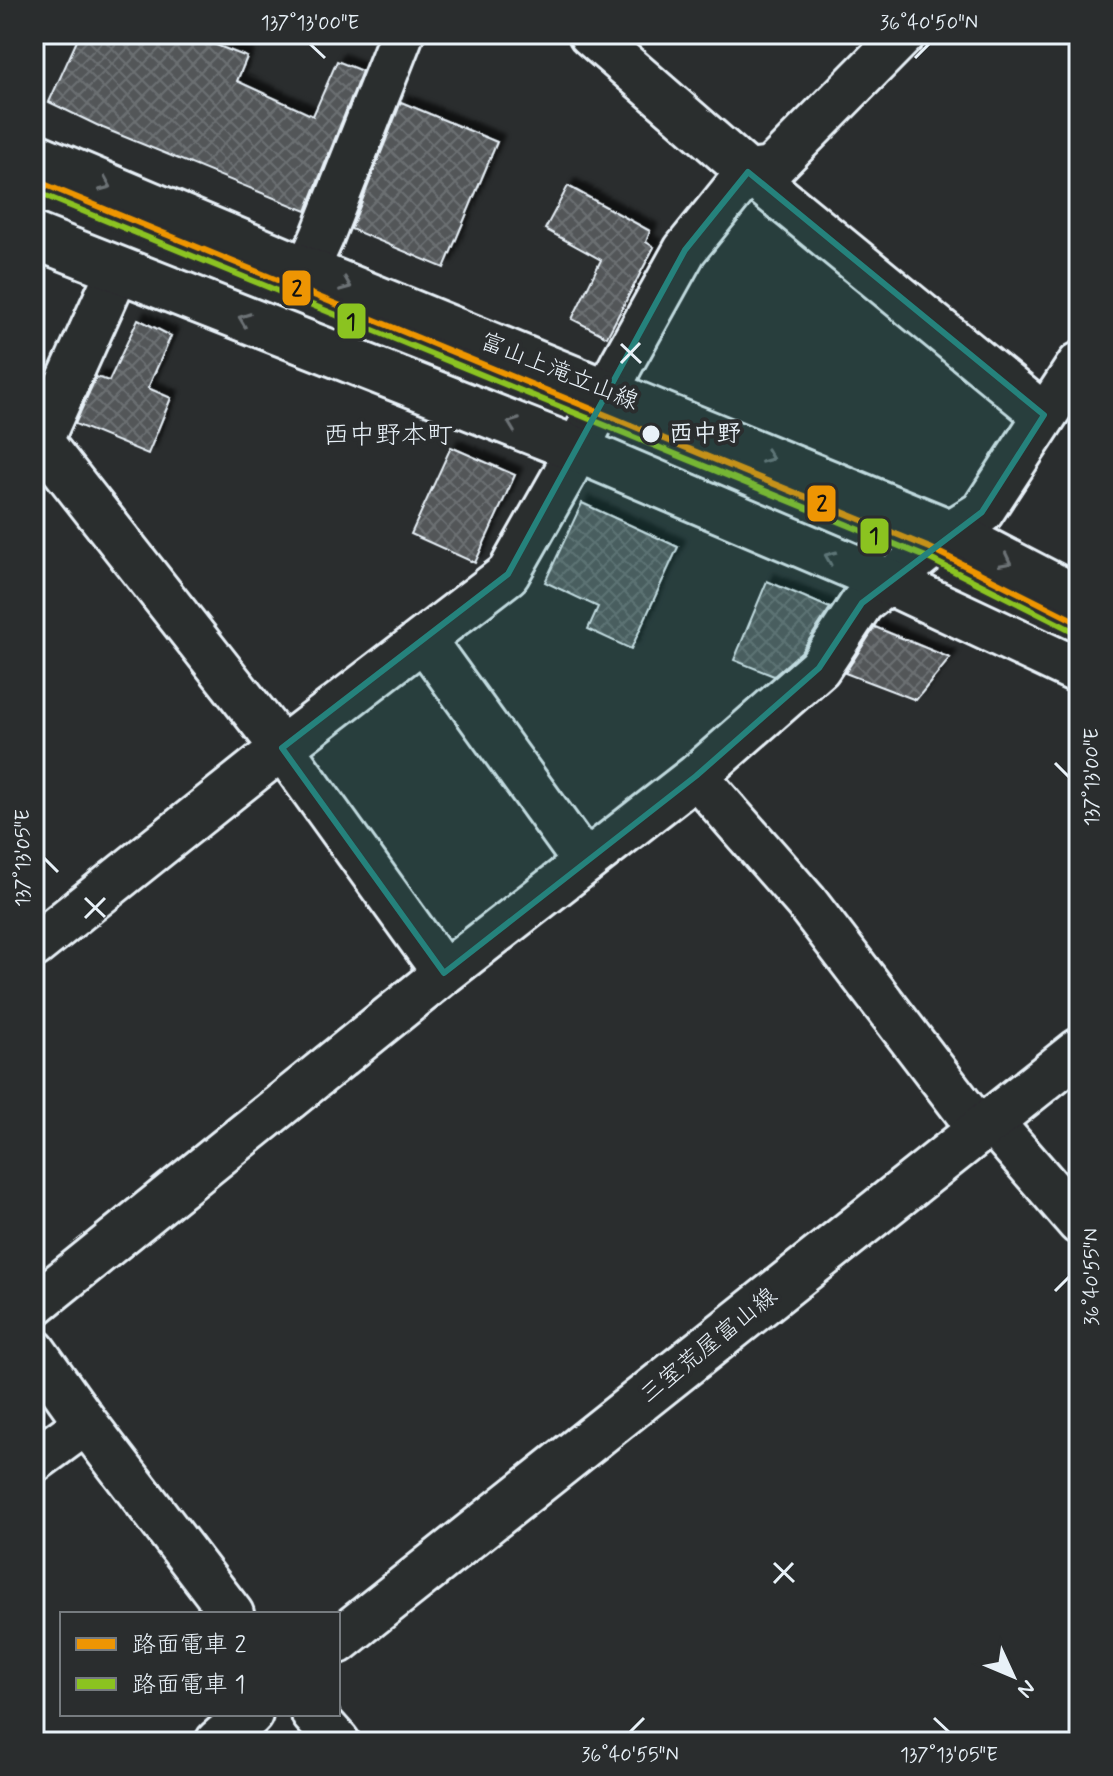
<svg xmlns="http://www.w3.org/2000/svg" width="1113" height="1776" viewBox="0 0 1113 1776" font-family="Mynerve,'Klee One',sans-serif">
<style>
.building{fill:url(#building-cross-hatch);stroke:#e8f1f8;stroke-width:2;filter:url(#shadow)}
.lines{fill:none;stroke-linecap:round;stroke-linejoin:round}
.minor-casing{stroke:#e8f1f8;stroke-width:48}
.secondary-casing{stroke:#e8f1f8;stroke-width:50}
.primary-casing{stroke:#e8f1f8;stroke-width:50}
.minor{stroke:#2a2d2e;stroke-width:42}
.secondary{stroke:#2a2d2e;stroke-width:44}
.primary{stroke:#2a2d2e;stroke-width:44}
.tram-1-casing{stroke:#2a2d2e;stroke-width:12}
.tram-2-casing{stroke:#2a2d2e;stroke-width:12}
.tram-1{stroke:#ee9503;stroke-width:6}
.tram-2{stroke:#8bc320;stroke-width:6}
.oneway{stroke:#6c7275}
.marked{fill:#25827c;fill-opacity:0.2;stroke:#25827c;stroke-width:6;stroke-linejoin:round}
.ticks{fill:none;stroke:#e8f1f8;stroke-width:3}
.stop-dot{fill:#e8f1f8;stroke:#2a2d2e;stroke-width:3}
.labels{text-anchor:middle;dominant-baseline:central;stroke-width:8;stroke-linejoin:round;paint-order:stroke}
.street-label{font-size:24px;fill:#e8f1f8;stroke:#2a2d2e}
.stop-label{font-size:24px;font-weight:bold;fill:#e8f1f8;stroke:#2a2d2e;text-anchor:start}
.neighbourhood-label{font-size:26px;fill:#e8f1f8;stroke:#2a2d2e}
.line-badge{stroke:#2a2d2e;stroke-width:3}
.pale-badge-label{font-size:22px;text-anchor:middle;font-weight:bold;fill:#111}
.neatline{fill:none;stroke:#e8f1f8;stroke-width:3}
.ticks-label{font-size:20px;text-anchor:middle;fill:#e8f1f8}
</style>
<defs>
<pattern id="building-cross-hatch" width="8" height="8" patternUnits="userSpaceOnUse" patternTransform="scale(2)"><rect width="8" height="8" fill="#535759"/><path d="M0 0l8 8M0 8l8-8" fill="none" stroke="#6c7072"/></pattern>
<filter id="shadow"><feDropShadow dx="7" dy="-7" stdDeviation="2" flood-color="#0009"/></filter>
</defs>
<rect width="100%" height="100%" fill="#2a2d2e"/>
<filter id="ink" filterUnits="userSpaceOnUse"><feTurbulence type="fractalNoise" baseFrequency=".0125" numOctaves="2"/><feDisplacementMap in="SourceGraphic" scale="16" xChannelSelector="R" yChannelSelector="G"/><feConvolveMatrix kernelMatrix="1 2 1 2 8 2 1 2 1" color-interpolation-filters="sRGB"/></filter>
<g filter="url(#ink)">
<!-- building -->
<path class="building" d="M80 34H188L247 57 237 81 313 116 337 61 362 71 306 211 103 128 49 102Z
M401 102 497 142 444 268 351 229Z
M568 186 650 231 646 242 654 247 607 337 572 319 601 260 545 229Z
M138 319 171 336 148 388 171 398 148 454 75 424 96 377 109 381Z
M451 447 515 475 475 563 411 534Z
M582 503 678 547 631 649 588 629 598 607 545 582Z
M767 581 830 608 801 652 774 676 734 660Z
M875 627 950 658 916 700 845 673Z"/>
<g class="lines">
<!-- minor casing -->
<g class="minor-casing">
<path id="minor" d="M590 34 748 172 1044 415
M307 270 322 237 402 34
M41 441 282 748 444 973
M34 446 41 441 118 270
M424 640 585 863
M696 776 806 902 980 1130
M34 946 282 748 508 574 563 477 622 363 685 250 748 172 771 169 904 34
M991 1121 1079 1223
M34 1305 444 973 696 776 819 668 862 603 950 532 982 512 1079 364
M34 1350 86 1423 232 1614
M34 1461 86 1423
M313 1714 338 1742"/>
</g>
<!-- secondary casing -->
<g class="secondary-casing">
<path id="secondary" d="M338 1641 1079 1051
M218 1742 250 1714"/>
</g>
<!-- primary casing -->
<g class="primary-casing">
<path id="primary" d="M34 155 307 270 950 532 1079 599
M34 236 576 449 887 581 1079 671"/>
</g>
<!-- minor -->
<use href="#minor" class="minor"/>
<!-- secondary -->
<use href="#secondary" class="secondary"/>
<!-- primary -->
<use href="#primary" class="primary"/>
<!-- tram-1 casing -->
<g class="tram-1-casing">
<path id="tram-1" d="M34 180 930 548 1079 623"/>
</g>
<!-- tram-2 casing -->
<g class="tram-2-casing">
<path id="tram-2" d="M34 191 926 557 1075 632"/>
</g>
<!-- tram-1 -->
<use href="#tram-1" class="tram-1"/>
<!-- tram-2 -->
<use href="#tram-2" class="tram-2"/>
</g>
<!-- one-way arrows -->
<defs><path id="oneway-chevron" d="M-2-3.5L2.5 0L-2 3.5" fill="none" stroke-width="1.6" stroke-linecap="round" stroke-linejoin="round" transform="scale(2)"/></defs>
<g class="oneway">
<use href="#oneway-chevron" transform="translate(106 185) rotate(23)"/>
<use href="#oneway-chevron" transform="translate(346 285) rotate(22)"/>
<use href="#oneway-chevron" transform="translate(244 319) rotate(-159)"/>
<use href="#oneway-chevron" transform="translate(513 424) rotate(-159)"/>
<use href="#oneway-chevron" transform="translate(768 457) rotate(22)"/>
<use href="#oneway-chevron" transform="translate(830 557) rotate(-157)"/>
<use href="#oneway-chevron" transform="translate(1006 561) rotate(27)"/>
</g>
</g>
<!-- marked area -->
<path class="marked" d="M748 172 1044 415 982 512 862 603 819 668 696 776 444 973 282 748 508 574 685 250Z"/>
<!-- ticks -->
<path class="ticks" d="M310 44 325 58M915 58 929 44M621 344 641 363M621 363 640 343M1055 763 1069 777M44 858 58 872M85 898 105 917M85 918 105 898M1055 1291 1069 1277M774 1563 794 1582M774 1583 793 1563M934 1718 949 1732M630 1732 644 1718"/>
<!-- markers -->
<circle class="stop-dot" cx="651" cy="434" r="10"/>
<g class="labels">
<!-- street labels -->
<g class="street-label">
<text transform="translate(559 372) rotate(22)">富山上滝立山線</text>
<text transform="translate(709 1346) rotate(-39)">三室荒屋富山線</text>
</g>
<!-- stop labels -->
<g class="stop-label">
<text x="669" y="434">西中野</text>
</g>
<!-- neighbourhood labels -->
<g class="neighbourhood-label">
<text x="388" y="436">西中野本町</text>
</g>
</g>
<g class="line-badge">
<rect x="281" y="269" width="31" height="38" rx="8" fill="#ee9503"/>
<rect x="336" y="302" width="31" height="38" rx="8" fill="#8bc320"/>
<rect x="806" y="484" width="31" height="39" rx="8" fill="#ee9503"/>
<rect x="859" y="517" width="31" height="38" rx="8" fill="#8bc320"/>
</g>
<g class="pale-badge-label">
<text x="297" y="296">2</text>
<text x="351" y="329">1</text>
<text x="822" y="511">2</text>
<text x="874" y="543">1</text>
</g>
<!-- margin -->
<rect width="1113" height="1776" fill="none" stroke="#2a2d2e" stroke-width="88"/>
<!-- legend -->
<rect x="60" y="1612" width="280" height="104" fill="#2a2d2e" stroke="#767b7f" stroke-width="2"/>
<rect x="76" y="1638" width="40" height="12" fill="#ee9503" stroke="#767b7f" stroke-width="2"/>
<text x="132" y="1652" font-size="24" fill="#e8f1f8">路面電車 2</text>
<rect x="76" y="1678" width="40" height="12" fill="#8bc320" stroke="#767b7f" stroke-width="2"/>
<text x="132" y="1692" font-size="24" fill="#e8f1f8">路面電車 1</text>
<!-- north arrow -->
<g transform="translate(1013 1676) rotate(134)" stroke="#2a2d2e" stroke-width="6" paint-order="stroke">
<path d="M0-6L14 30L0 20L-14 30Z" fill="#e8f1f8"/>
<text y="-12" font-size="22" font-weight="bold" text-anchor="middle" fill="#e8f1f8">N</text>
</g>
<rect x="44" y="44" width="1025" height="1688" class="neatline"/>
<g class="ticks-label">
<text x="310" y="29">137°13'00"E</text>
<text x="929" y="29">36°40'50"N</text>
<text transform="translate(1091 777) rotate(-90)" y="7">137°13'00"E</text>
<text transform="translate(22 858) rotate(-90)" y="7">137°13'05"E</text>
<text transform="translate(1091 1277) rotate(-90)" y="7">36°40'55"N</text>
<text x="630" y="1761">36°40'55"N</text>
<text x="949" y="1761">137°13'05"E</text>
</g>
</svg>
